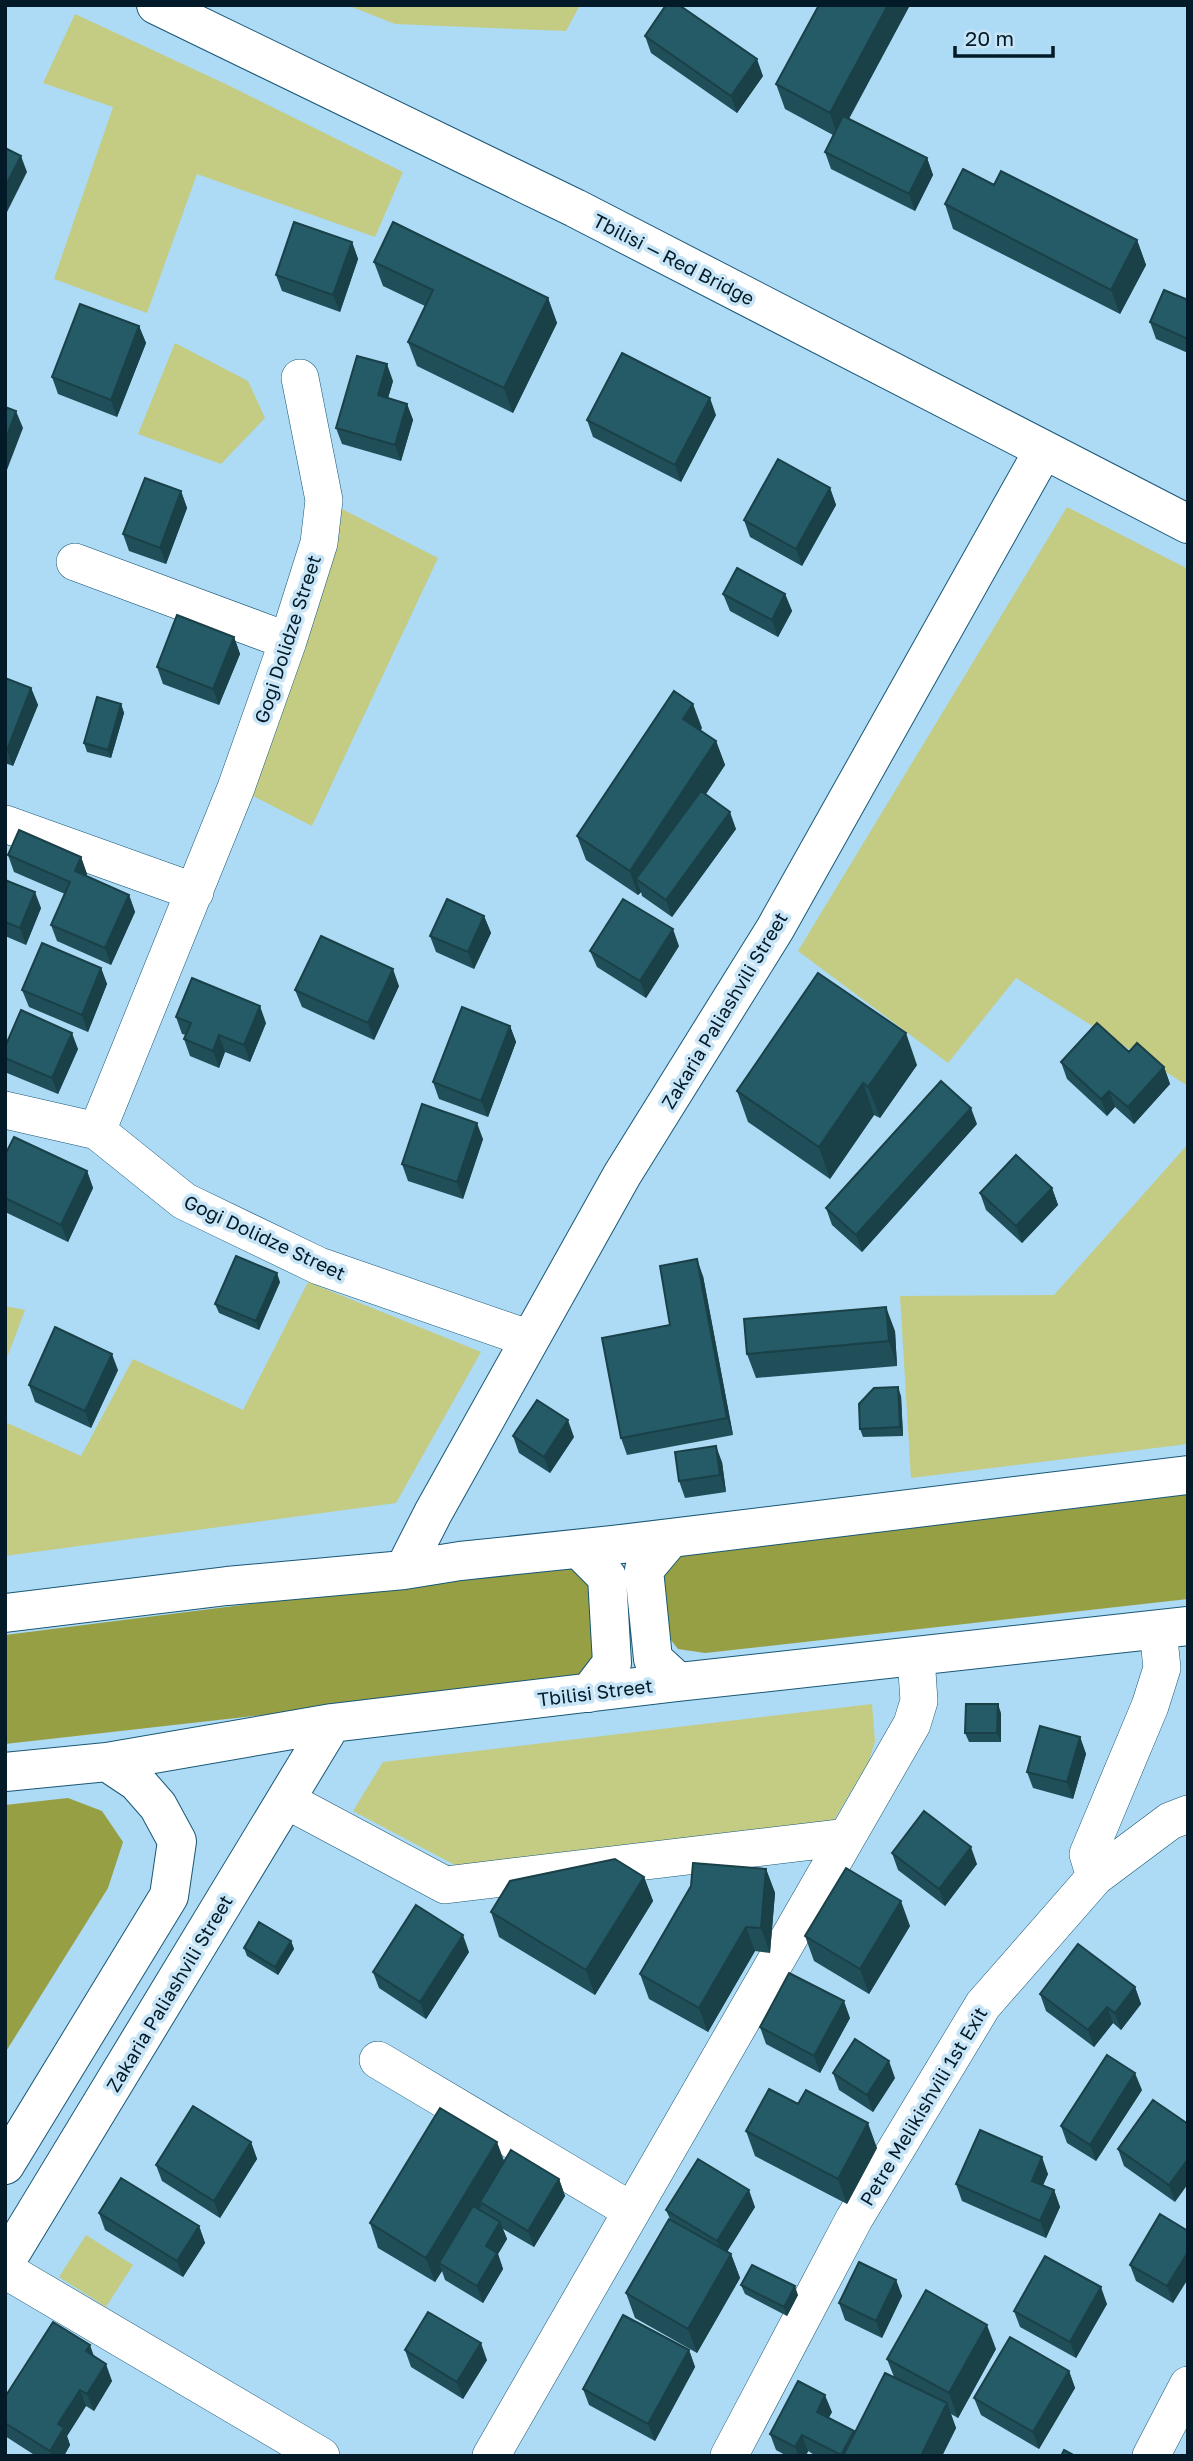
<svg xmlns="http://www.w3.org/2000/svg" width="1193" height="2461" viewBox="0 0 1193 2461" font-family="'Golos Text',sans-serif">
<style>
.green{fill:#c4cc83}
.forest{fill:#979f44}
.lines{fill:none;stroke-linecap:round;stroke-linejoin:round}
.street-casing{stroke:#195876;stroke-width:38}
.secondary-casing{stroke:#195876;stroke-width:40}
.highway-casing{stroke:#195876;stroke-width:40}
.street{stroke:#fff;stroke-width:37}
.secondary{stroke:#fff;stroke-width:38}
.highway{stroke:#fff;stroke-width:38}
.wall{fill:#204e59}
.shaded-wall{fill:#1a4048}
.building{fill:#255b67;stroke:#1a4048;stroke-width:2}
.labels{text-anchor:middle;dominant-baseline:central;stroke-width:7;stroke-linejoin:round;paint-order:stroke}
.street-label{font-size:19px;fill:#031b28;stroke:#c7e5f7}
</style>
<rect width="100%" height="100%" fill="#addaf4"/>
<!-- green -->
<path class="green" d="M347 5H580L566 31 395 24Z
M75 14 232 87 403 172 375 237 197 174 147 313 54 279 113 107 43 83Z
M175 343 248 381 265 418 221 464 138 434Z
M1067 507 1188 569V1086L1016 978 948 1063 798 951Z
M340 508 438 558 312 826 245 792Z
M1188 1144V1444L911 1478 900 1296 1054 1295Z
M308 1282 481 1352 396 1503 5 1556V1422L81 1456 133 1359 243 1410Z
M5 1306 25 1310 5 1363Z
M872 1704 875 1741 869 1761 827 1832 470 1873 353 1811 383 1762Z
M86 2235 133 2265 106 2307 59 2277Z"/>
<!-- forest -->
<path class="forest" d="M1188 1493V1599L705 1653 678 1649 663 1630V1570L677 1553Z
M565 1564 591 1583 597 1662 575 1680 5 1744V1635Z
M68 1798 102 1811 123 1842 108 1888 5 2053V1805Z"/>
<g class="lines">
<!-- street casing -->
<g class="street-casing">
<path id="street" d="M75 562 288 641
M5 824 195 892
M5 1110 97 1131 184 1201 319 1266 530 1339
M97 1131 236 788 288 641 319 543 324 500 300 378
M286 1800 445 1885 847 1837
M1095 1877 1088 1854 1150 1706 1162 1668 1158 1630
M378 2060 632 2211
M5 2270 321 2456
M491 2456 912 1724 919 1701 916 1657
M729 2456 854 2219 983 2005 1095 1877 1170 1821 1188 1814
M1151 2456 1188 2385"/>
</g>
<!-- secondary casing -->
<g class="secondary-casing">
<path id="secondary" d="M670 1539 644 1570 653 1659 678 1682
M579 1549 607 1577 612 1663 589 1693
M404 1570 433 1513 622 1175 775 929 1043 451
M5 1613 227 1586 404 1570 460 1561 613 1545 1188 1475
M5 1772 107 1762 332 1723 678 1682 1188 1626
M5 2165 169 1896 177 1841 158 1806 137 1782 107 1762
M5 2263 332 1723"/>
</g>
<!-- highway casing -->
<g class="highway-casing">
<path id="highway" d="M156 5 575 208 1188 524"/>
</g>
<!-- street -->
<use href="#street" class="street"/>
<!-- secondary -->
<use href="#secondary" class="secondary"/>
<!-- highway -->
<use href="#highway" class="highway"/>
</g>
<!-- wall -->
<path class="wall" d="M819 5H910L849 119 927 158 933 175 915 211 831 169 825 152 833 135 785 109 776 84Z
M645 36 763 76 737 113 651 53Z
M994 185 1137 240 1146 265 1120 314 953 229 945 204Z
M352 242 358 259 340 312 282 291 276 275Z
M374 262 548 298 557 323 513 413 417 366 408 342 425 306 383 286Z
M1188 300V353L1156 339 1150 322Z
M139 326 146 343 117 417 58 394 52 377Z
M393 381 388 398 407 404 413 420 401 461 342 444 336 428Z
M716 415 681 482 593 437 587 420Z
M830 488 836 505 802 566 750 537 744 520Z
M181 491 187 508 166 564 129 551 123 534Z
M723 594H785L792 611 778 637 730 611Z
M234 637 240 654 219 705 163 684 157 667Z
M5 678 31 688 38 705 13 766 5 763Z
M121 704 124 713 111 758 87 752 84 743Z
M702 728 701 730 716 741 725 765 706 794 736 829 672 917 642 896 641 892 638 895 586 860 577 836Z
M8 855 81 857 87 874 86 876 129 895 135 912 111 965 57 941 51 925 65 894 14 872Z
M5 880 41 908 26 945 5 936Z
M484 916 491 933 474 969 436 952 430 936Z
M679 946 646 998 597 967 590 951Z
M101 968 107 984 88 1032 29 1007 22 990Z
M399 986 374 1040 302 1007 295 990Z
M176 1017 266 1023 250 1062 225 1052 219 1068 190 1056 184 1039 186 1035 182 1034Z
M510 1026 516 1042 488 1117 439 1099 433 1082Z
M5 1047 78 1049 58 1094 7 1073 5 1067Z
M1129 1052 1164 1067 1170 1084 1134 1124 1115 1107 1107 1116 1067 1079 1061 1062Z
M917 1065 880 1118 874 1115 830 1179 748 1122 737 1091Z
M977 1124 862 1252 832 1225 826 1208Z
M483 1139 463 1199 408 1181 402 1164Z
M5 1155 87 1171 93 1188 68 1242 5 1212Z
M1052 1188 1058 1205 1022 1243 986 1210 980 1193Z
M703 1276 733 1435 627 1455 621 1438 670 1325Z
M280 1282 259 1330 219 1313 215 1304Z
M895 1331 897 1366 756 1378 747 1354Z
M118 1370 91 1428 35 1402 29 1385Z
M901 1396 903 1436 863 1437 860 1429Z
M513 1436 574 1437 550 1473 519 1453Z
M722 1462 726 1492 685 1498 679 1481Z
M1001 1713V1742H969L965 1733Z
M1080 1737 1086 1754 1073 1799 1033 1788 1027 1772Z
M892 1853 977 1864 945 1906 898 1870Z
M766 1869 775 1893 770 1953 755 1951 708 2032 649 1999 640 1974Z
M644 1877 653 1901 595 1995 499 1937 491 1912Z
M910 1926 869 1994 814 1961 805 1936Z
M291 1941 294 1949 278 1975 247 1956 244 1948Z
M469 1952 426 2019 379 1988 373 1972Z
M1135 1987 1141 2004 1121 2030 1113 2023 1094 2047 1046 2011 1040 1994Z
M850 2018 820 2073 766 2044 760 2027Z
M833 2073 895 2078 873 2112 839 2090Z
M1142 2090 1096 2161 1067 2143 1061 2126Z
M1153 2100 1175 2202 1124 2166 1118 2149Z
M798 2104 877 2148 847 2204 755 2156 746 2131Z
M251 2142 257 2159 220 2218 162 2181 156 2165Z
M504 2162 559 2179 565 2196 534 2247 503 2229 507 2239 498 2254 503 2269 483 2303 445 2280 442 2271 435 2282 378 2248 370 2223Z
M1048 2174 1043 2185 1054 2190 1060 2207 1046 2238 962 2201 956 2184Z
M755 2207 727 2252 731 2254 740 2278 697 2353 635 2318 626 2293 670 2219 666 2210Z
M99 2213 199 2226 205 2243 183 2277 105 2230Z
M1188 2231 1173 2303 1136 2281 1130 2265Z
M896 2280 902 2296 882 2338 845 2320 839 2303Z
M741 2285 798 2295 787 2316 745 2294Z
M1107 2304 1076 2358 1020 2327 1014 2311Z
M996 2349 958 2418 951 2414 956 2428 942 2456H816L808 2451 806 2456H787L776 2450 770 2434 832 2412 828 2418 855 2433 894 2377 887 2359Z
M405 2350 487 2360 463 2399 411 2367Z
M689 2350 695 2367 655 2441 589 2405 583 2389Z
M94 2357 112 2381 94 2411 86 2406 67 2436 70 2445 64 2456H36L5 2436V2397Z
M1069 2371 1075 2388 1039 2449 981 2415 974 2398Z"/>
<!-- shaded-wall -->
<path class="shaded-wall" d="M888 5H910L838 138 830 113Z
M757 59 763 76 737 113 731 96Z
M21 156 27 172 5 216V187Z
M927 158 933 175 915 211 909 194Z
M1137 240 1146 265 1120 314 1111 290Z
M352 242 358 259 340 312 333 295Z
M548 298 557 323 513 413 504 388Z
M139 326 146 343 117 417 111 400Z
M387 364 393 381 384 412 378 395Z
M710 398 716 415 681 482 675 465Z
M407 404 413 420 401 461 395 445Z
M16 411 23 428 5 475V442Z
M830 488 836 505 802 566 796 549Z
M181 491 187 508 166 564 160 548Z
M785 594 792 611 778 637 772 620Z
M234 637 240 654 219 705 213 689Z
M31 688 38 705 13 766 7 750Z
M121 704 124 713 111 758 108 750Z
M693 704 702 728 692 743 683 719Z
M716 741 725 765 645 885 636 879 641 892 638 895 630 871Z
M730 812 736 829 672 917 666 900Z
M81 857 87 874 81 888 75 871Z
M35 892 41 908 26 945 20 928Z
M129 895 135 912 111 965 105 948Z
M484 916 491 933 474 969 468 952Z
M673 929 679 946 646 998 640 981Z
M101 968 107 984 88 1032 82 1015Z
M393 969 399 986 374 1040 368 1023Z
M260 1006 266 1023 250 1062 244 1045Z
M510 1026 516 1042 488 1117 481 1101Z
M72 1033 78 1049 58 1094 52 1078Z
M906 1033 917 1065 880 1118 868 1087Z
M219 1035 225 1052 219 1068 213 1051Z
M1164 1067 1170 1084 1134 1124 1128 1107Z
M863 1083 874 1115 830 1179 819 1147Z
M1109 1091 1115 1107 1107 1116 1101 1099Z
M971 1108 977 1124 862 1252 856 1235Z
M477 1123 483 1139 463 1199 457 1182Z
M87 1171 93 1188 68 1242 61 1225Z
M1052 1188 1058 1205 1022 1243 1016 1226Z
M697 1259 703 1276 733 1435 727 1418Z
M277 1273 280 1282 259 1330 256 1321Z
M886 1307 895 1331 897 1366 889 1341Z
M112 1354 118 1370 91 1428 85 1411Z
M898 1387 901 1396 903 1436 900 1427Z
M568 1420 574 1437 550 1473 544 1457Z
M716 1446 722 1462 726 1492 720 1475Z
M998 1704 1001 1713V1742L997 1733Z
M1080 1737 1086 1754 1073 1799 1067 1782Z
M971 1847 977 1864 945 1906 939 1889Z
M766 1869 775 1893 770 1953 761 1928Z
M644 1877 653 1901 595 1995 586 1970Z
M901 1901 910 1926 869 1994 860 1969Z
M746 1927 755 1951 708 2032 699 2008Z
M463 1935 469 1952 426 2019 420 2002Z
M291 1941 294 1949 278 1975 275 1967Z
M1135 1987 1141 2004 1121 2030 1115 2013Z
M844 2001 850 2018 820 2073 814 2056Z
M1107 2007 1113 2023 1094 2047 1088 2030Z
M889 2061 895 2078 873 2112 867 2095Z
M1135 2073 1142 2090 1096 2161 1090 2145Z
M868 2123 877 2148 847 2204 838 2179Z
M251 2142 257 2159 220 2218 214 2201Z
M497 2142 506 2166 480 2202 481 2206 445 2267 439 2263 442 2271 435 2282 426 2258Z
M1042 2157 1048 2174 1038 2197 1032 2181Z
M1188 2159V2184L1175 2202 1169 2185Z
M559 2179 565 2196 534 2247 528 2231Z
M749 2190 755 2207 723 2258 717 2241Z
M1054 2190 1060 2207 1046 2238 1040 2221Z
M500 2222 507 2239 498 2254 503 2269 483 2303 477 2286 486 2246Z
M199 2226 205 2243 183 2277 177 2261Z
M1188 2252V2279L1173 2303 1167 2286Z
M731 2254 740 2278 697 2353 688 2329Z
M896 2280 902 2296 882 2338 876 2321Z
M795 2286 798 2295 787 2316 784 2307Z
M1101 2287 1107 2304 1076 2358 1070 2342Z
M987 2325 996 2349 958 2418 949 2393Z
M481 2343 487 2360 463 2399 457 2382Z
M90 2345 96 2362 86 2351Z
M689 2350 695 2367 655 2441 648 2424Z
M106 2364 112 2381 94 2411 87 2394Z
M1069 2371 1075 2388 1039 2449 1033 2432Z
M80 2390 86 2406 67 2436 70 2445 64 2456H51L50 2451 58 2424Z
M825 2395 832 2412 823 2429 817 2412Z
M947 2403 956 2428 942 2456H921Z
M802 2435 808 2451 806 2456H799L795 2447Z"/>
<!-- building -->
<path class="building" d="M666 5H679L757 59 731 96 645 36Z
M819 5H888L830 113 776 84Z
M843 116 927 158 909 194 825 152Z
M5 148 21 156 5 187Z
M963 169 994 185 1001 171 1137 240 1111 290 945 204Z
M294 222 352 242 333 295 276 275Z
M393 222 548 298 504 388 408 342 433 290 374 262Z
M1164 290 1188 300V339L1150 322Z
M80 304 139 326 111 400 52 377Z
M622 353 710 398 675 465 587 420Z
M357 356 387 364 378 395 407 404 395 445 336 428Z
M5 407 16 411 5 442Z
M778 459 830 488 796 549 744 520Z
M145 478 181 491 160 548 123 534Z
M737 568 785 594 772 620 723 594Z
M177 615 234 637 213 689 157 667Z
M5 678 31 688 7 750 5 749Z
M674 691 693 704 683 719 716 741 630 871 577 836Z
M97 697 121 704 108 750 84 743Z
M701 791 730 812 666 900 636 879Z
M19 830 81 857 75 871 129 895 105 948 51 925 70 882 8 855Z
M5 880 35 892 20 928 5 922Z
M447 899 484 916 468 952 430 936Z
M623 899 673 929 640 981 590 951Z
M321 936 393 969 368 1023 295 990Z
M42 943 101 968 82 1015 22 990Z
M818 973 906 1033 868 1087 863 1083 819 1147 737 1091Z
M192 978 260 1006 244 1045 219 1035 213 1051 184 1039 191 1023 176 1017Z
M462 1007 510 1026 481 1101 433 1082Z
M21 1010 72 1033 52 1078 5 1058V1047Z
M1097 1023 1129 1052 1137 1043 1164 1067 1128 1107 1109 1091 1101 1099 1061 1062Z
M941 1081 971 1108 856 1235 826 1208Z
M422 1104 477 1123 457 1182 402 1164Z
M14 1137 87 1171 61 1225 5 1198V1155Z
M1016 1155 1052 1188 1016 1226 980 1193Z
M236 1256 277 1273 256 1321 215 1304Z
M697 1259 727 1418 621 1438 602 1338 670 1325 660 1266Z
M886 1307 889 1341 747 1354 744 1319Z
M55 1327 112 1354 85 1411 29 1385Z
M898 1387 900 1427 860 1429 859 1404 874 1388Z
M537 1400 568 1420 544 1457 513 1436Z
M716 1446 720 1475 679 1481 675 1452Z
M966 1704H998L997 1733H965Z
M1040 1726 1080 1737 1067 1782 1027 1772Z
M924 1811 971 1847 939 1889 892 1853Z
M615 1859 644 1877 586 1970 491 1912 510 1881Z
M693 1863 766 1869 761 1928 746 1927 699 2008 640 1974 691 1886Z
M846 1868 901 1901 860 1969 805 1936Z
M416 1905 463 1935 420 2002 373 1972Z
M259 1922 291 1941 275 1967 244 1948Z
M1078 1944 1135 1987 1115 2013 1107 2007 1088 2030 1040 1994Z
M789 1973 844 2001 814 2056 760 2027Z
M855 2039 889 2061 867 2095 833 2073Z
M1107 2055 1135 2073 1090 2145 1061 2126Z
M769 2089 798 2104 806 2090 868 2123 838 2179 746 2131Z
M1153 2100 1188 2124V2159L1169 2185 1118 2149Z
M193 2106 251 2142 214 2201 156 2165Z
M440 2108 497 2142 426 2258 370 2223Z
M980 2130 1042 2157 1032 2181 1054 2190 1040 2221 956 2184Z
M511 2150 559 2179 528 2231 480 2202Z
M698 2159 749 2190 717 2241 666 2210Z
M121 2178 199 2226 177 2261 99 2213Z
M473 2206 500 2222 486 2246 497 2253 477 2286 439 2263Z
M1160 2214 1188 2231V2252L1167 2286 1130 2265Z
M669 2219 731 2254 688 2329 626 2293Z
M1045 2256 1101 2287 1070 2342 1014 2311Z
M859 2262 896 2280 876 2321 839 2303Z
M752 2265 795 2286 784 2307 741 2285Z
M926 2290 987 2325 949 2393 887 2359Z
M428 2312 481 2343 457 2382 405 2350Z
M623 2315 689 2350 648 2424 583 2389Z
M53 2322 90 2345 86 2351 106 2364 87 2394 80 2390 58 2424 64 2428 50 2451 5 2423V2397Z
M1010 2337 1069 2371 1033 2432 974 2398Z
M885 2373 947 2403 921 2456H843Z
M798 2381 825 2395 817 2412 854 2431 841 2455 802 2435 795 2447 770 2434Z
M1064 2450 1075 2456H1061Z"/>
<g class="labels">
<!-- street labels -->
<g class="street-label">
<text transform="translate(674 259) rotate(27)">Tbilisi — Red Bridge</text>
<text transform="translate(287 639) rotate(-72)">Gogi Dolidze Street</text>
<text transform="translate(724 1010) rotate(-59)">Zakaria Paliashvili Street</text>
<text transform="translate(265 1237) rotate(25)">Gogi Dolidze Street</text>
<text transform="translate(595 1692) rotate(-7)">Tbilisi Street</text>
<text transform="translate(169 1993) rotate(-59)">Zakaria Paliashvili Street</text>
<text transform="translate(923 2106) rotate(-59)">Petre Melikishvili 1st Exit</text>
</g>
</g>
<!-- border -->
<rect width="1193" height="2461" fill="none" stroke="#031b28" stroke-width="14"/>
<!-- scale -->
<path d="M955 46v10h98v-10" fill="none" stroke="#031b28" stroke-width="3.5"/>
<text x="965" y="46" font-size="21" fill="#031b28" stroke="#c7e5f7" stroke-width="5" paint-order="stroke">20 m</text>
</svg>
